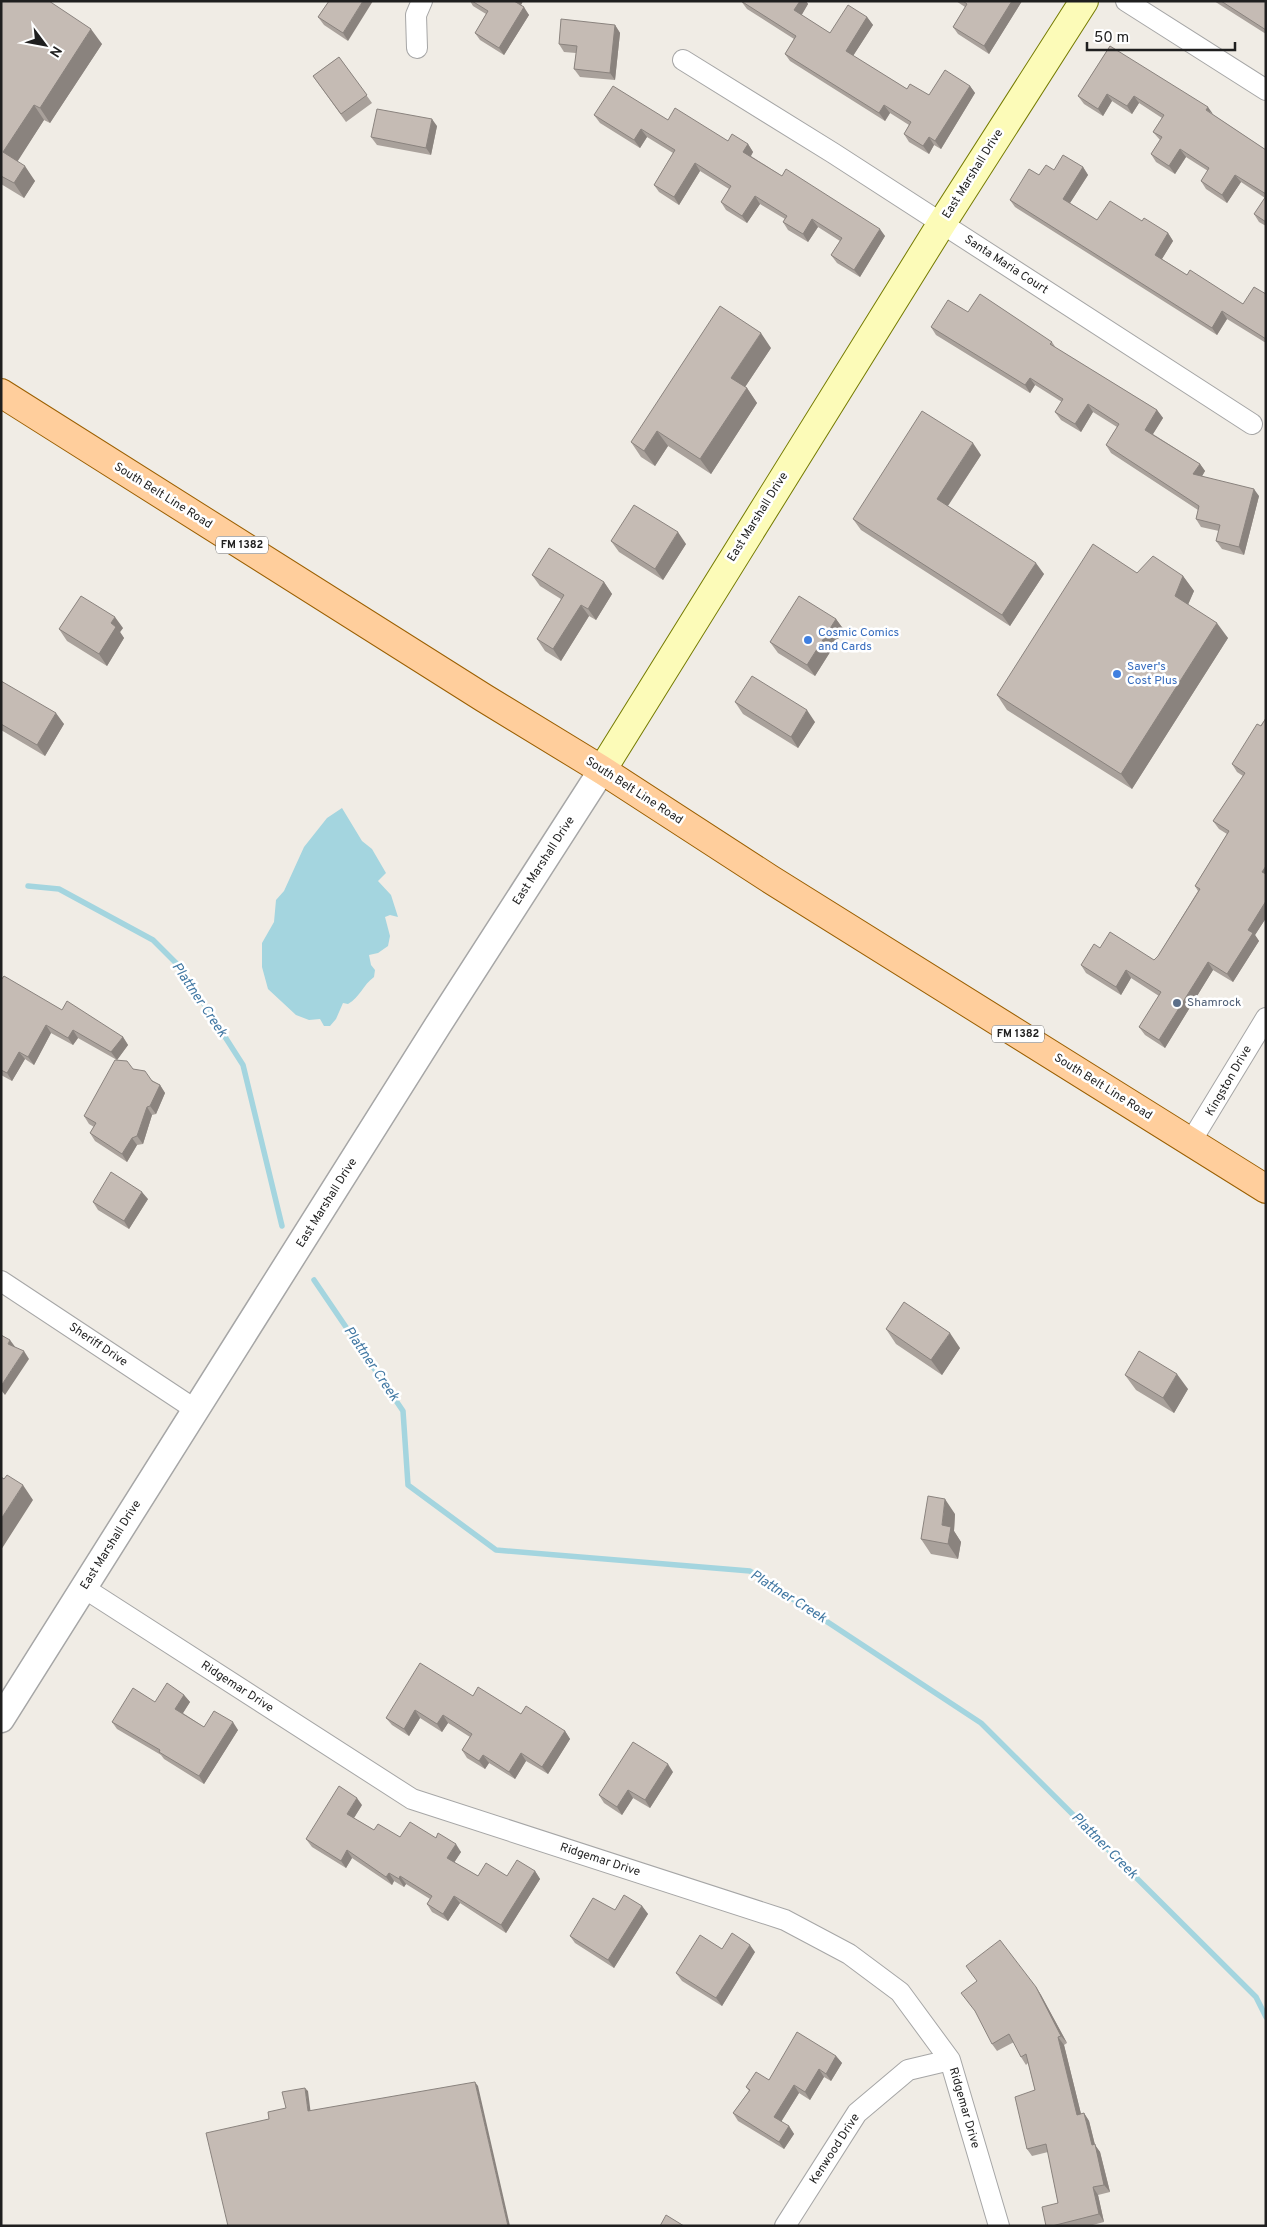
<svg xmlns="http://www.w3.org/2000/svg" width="1267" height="2227" viewBox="0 0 1267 2227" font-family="Overpass,sans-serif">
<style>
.water{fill:#a4d5df}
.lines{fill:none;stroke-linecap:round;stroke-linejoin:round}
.stream{stroke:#a4d5df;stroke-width:5.5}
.minor-casing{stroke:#a6a6a6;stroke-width:22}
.tertiary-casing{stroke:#a6a6a6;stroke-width:29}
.secondary-casing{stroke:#757b01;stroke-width:30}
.primary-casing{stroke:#9b5f00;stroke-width:30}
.minor{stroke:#fff;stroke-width:20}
.tertiary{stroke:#fff;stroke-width:26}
.secondary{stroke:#fcfbb8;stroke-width:28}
.primary{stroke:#ffce9c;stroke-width:28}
.wall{fill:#a9a19b}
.shaded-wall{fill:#8a837e}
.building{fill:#c5bbb4;stroke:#8a837e}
.shop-dot{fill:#3f7fe0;stroke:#fff;stroke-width:2}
.service-dot{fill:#5c6f8a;stroke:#fff;stroke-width:2}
.labels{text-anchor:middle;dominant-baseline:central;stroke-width:5;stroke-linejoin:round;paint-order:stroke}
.shield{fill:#fff;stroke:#626262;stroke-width:1}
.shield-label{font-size:11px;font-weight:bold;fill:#1f1f1f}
.street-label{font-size:12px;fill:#1f1f1f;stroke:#fff}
.shop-label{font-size:12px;fill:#366cbe;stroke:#fff;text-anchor:start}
.service-label{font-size:12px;fill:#4e5e75;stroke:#fff;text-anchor:start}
.water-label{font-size:14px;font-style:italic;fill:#4278a3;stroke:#fff}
</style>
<rect width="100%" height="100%" fill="#f0ece5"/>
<!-- water -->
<path class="water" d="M342 808 362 841 372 849 386 873 378 881 391 895 398 917 390 915 385 917 390 936 388 946 378 953 369 955 371 965 375 970 374 977C363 985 360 997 348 1004L343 1003 336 1019 330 1026H324L320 1019 309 1020 296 1015 268 989 262 967V943L274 922 276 900 284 891 304 847 327 818Z"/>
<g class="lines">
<!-- stream -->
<path class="stream" d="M28 886 59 889 153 940 181 968 243 1065 282 1226
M314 1280 403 1411 408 1485 496 1550 750 1571 981 1723 1256 1997 1266 2017"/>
<!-- minor casing -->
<g class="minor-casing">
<path id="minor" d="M1126 1 1266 90
M417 48 416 15 422 1
M683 60 833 153 1252 424
M1190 1143 1266 1018
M1 1281 196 1410
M84 1588 412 1799 785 1920 849 1954 900 1992 950 2060 999 2226
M785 2226 857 2113 908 2070 950 2060"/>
</g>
<!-- tertiary casing -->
<g class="tertiary-casing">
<path id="tertiary" d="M1 1719 438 1025 602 770"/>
</g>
<!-- secondary casing -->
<g class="secondary-casing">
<path id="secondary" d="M602 770 942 223 1084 1"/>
</g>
<!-- primary casing -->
<g class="primary-casing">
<path id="primary" d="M1 393 484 698 602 770 770 879 1266 1189"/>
</g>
<!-- minor -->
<use href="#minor" class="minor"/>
<!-- tertiary -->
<use href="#tertiary" class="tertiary"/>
<!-- secondary -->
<use href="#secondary" class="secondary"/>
<!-- primary -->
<use href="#primary" class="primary"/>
</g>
<!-- wall -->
<path class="wall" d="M1 1 102 44 50 123 44 120 17 161 35 181 24 198 1 184Z
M329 1 348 41 324 25 318 17Z
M470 1H523L521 5 529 15 504 55 480 40 475 33 486 14 473 6Z
M741 1H806L808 4 801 15 830 33 867 17 873 25 853 56 907 89 929 95 970 86 975 93 941 149 934 145 929 154 909 142 904 134 909 125 890 113 885 121 790 61 785 54 794 39 747 9Z
M956 1H1022L989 54 958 34 953 27 965 7Z
M1214 1H1266V34Z
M615 25 620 33 615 80 580 77 574 69 576 53 564 52 559 44Z
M1110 46 1266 150V226L1259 222 1254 214 1265 198 1241 182 1227 203 1206 189 1201 181 1208 171 1186 157 1175 174 1156 162 1151 154 1160 140 1153 132 1162 118 1139 103 1132 114 1112 101 1103 116 1084 104 1078 96Z
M339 57 372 103 346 122 313 76Z
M594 115 668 120 728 141 748 144 753 152 751 156 782 176 885 236 860 277 837 263 831 255 840 241 818 227 808 242 788 230 783 222 785 219 760 204 747 223 726 210 721 202 729 189 700 171 679 205 659 192 654 185 673 153 647 137 640 148 600 123Z
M437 126 431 155 377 145 371 137Z
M1083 167 1088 175 1070 203 1097 220 1142 221 1168 233 1173 241 1162 259 1187 275 1243 304 1266 294V343L1227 319 1217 335 1015 207 1010 200 1039 175 1054 170Z
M968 312 1052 342 1056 348 1157 410 1163 418 1153 434 1200 464 1205 471 1202 476 1259 496 1244 555 1222 549 1216 541 1219 531 1201 527 1196 519 1198 510 1111 453 1106 445 1117 427 1093 412 1081 432 1061 420 1055 412 1062 402 1035 385 1030 393 936 335 931 327Z
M771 348 745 387 747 388 757 403 711 474 668 446 655 466 641 457 631 442Z
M981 455 948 506 1044 574 1010 626 861 530 853 519Z
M611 541 686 544 663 580 619 552Z
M1137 573 1183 576 1194 591 1188 605 1228 638 1132 789 1007 710 997 695Z
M532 575 604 582 612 594 596 620 589 616 561 661 545 651 537 639 561 599 540 586Z
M836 619 844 630 815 676 778 653 770 642Z
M123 628 120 632 124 638 107 666 67 641 59 629Z
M1 681 64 724 45 756 1 730Z
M735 702 815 722 798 748 743 714Z
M1266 718V918L1255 935 1259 941 1233 982 1213 970 1165 1048 1145 1035 1139 1027 1159 996 1131 978 1121 995 1086 973 1081 965 1100 948 1154 960 1158 956 1198 891 1195 886 1227 834 1219 829 1213 821 1243 776 1237 772 1232 764Z
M1 980 62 1010 123 1037 128 1045 117 1060 78 1038 73 1045 51 1033 34 1065 25 1059 12 1081 1 1075Z
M133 1069 160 1085 165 1093 156 1114 152 1115 143 1144 137 1145 127 1162 95 1141 90 1133 94 1127 89 1124 84 1116Z
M148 1199 129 1229 98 1210 93 1202Z
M886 1329 960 1348 942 1375 896 1344Z
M1125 1375 1188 1389 1174 1413 1136 1390Z
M955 1514 954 1531 961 1542 958 1559 931 1554 921 1539Z
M184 1695 190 1702 183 1713 204 1727 238 1730 204 1784 164 1759 161 1755 117 1729 112 1722Z
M473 1696 565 1731 570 1739 548 1774 526 1761 515 1779 489 1763 485 1769 467 1758 462 1750 470 1737 448 1723 442 1732 420 1718 409 1736 392 1725 386 1718Z
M673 1772 650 1808 633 1798 622 1815 604 1803 599 1795Z
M362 1805 354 1818 374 1830 400 1837 436 1838 461 1852 454 1862 478 1876H507L535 1871 540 1879 506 1933 460 1903 448 1921 432 1912 427 1904 430 1899 406 1884 404 1887 394 1881 392 1885 352 1858 346 1868 312 1847 306 1839Z
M642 1906 648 1914 614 1968 575 1943 570 1936 615 1910Z
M722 1949 755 1952 722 2006 682 1981 676 1973Z
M1036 1987 1041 1995 1067 2043 1064 2045 1081 2114 1084 2113 1089 2121 1095 2145 1100 2152 1110 2192 1098 2195 1104 2222 1089 2226H1046L1058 2203 1048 2152 1032 2156 1027 2149 1035 2090 1028 2063 1026 2065 1021 2057 1014 2042 997 2051 992 2044Z
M836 2056 842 2063 831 2081 824 2077 810 2100 799 2093 781 2122 789 2126 794 2134 784 2149 738 2121 733 2113 749 2091 746 2087Z"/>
<!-- shaded-wall -->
<path class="shaded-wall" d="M363 1H373L348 41 343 33Z
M514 1H523L519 9Z
M800 1H806L808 4 800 18 794 10Z
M1012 1H1022L989 54 984 46Z
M524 7 529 15 504 55 499 48Z
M867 17 873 25 851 59 846 51Z
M615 25 620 33 615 80 610 73Z
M91 29 102 44 50 123 40 108Z
M970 86 975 93 941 149 935 141Z
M1107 94 1112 101 1103 116 1098 109Z
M1134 96 1139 103 1132 114 1127 106Z
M34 105 44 120 14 167 3 152Z
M884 105 890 113 885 121 879 113Z
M1208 107 1213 114 1206 110Z
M432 119 437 126 431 155 426 148Z
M641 129 647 137 640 148 634 140Z
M929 137 934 145 929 154 923 146Z
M748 144 753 152 749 159 743 152Z
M1180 149 1186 157 1175 174 1169 166Z
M695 163 700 171 679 205 674 197Z
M25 166 35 181 24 198 14 183Z
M1083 167 1088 175 1068 206 1063 199Z
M1235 175 1241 182 1227 203 1222 195Z
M755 196 760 204 747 223 742 216Z
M812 219 818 227 808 242 803 234Z
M880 229 885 236 860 277 854 270Z
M1168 233 1173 241 1160 262 1155 255Z
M1222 311 1227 319 1217 335 1212 328Z
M761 333 771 348 741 393 731 378Z
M1030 378 1035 385 1030 393 1025 385Z
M747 388 757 403 711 474 700 459Z
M1088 404 1093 412 1081 432 1075 424Z
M1157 410 1163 418 1151 437 1145 430Z
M657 431 668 446 655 466 644 451Z
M973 443 981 455 945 510 937 499Z
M1200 464 1205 471 1199 481 1193 474Z
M1254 489 1259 496 1244 555 1239 547Z
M678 532 686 544 663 580 655 569Z
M1036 563 1044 574 1010 626 1002 615Z
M1183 576 1194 591 1185 611 1175 596Z
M604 582 612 594 596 620 588 609Z
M581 605 589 616 561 661 553 649Z
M115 617 123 628 120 632 124 638 107 666 99 654 111 623Z
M836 619 844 630 815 676 807 665Z
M1217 623 1228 638 1132 789 1121 774Z
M807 710 815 722 798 748 791 737Z
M56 713 64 724 45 756 37 745Z
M1266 866V877L1262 872Z
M1266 901V918L1255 935 1259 941 1233 982 1227 974 1248 930Z
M1208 962 1213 970 1165 1048 1159 1040Z
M1126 970 1131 978 1121 995 1116 987Z
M46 1025 51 1033 34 1065 28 1057Z
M73 1030 78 1038 73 1045 68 1038Z
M123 1037 128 1045 117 1060 111 1052Z
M19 1052 25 1059 12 1081 7 1073Z
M160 1085 165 1093 156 1114 150 1106Z
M147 1107 152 1115 143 1144 137 1136Z
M132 1138 137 1145 127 1162 122 1154Z
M142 1192 148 1199 129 1229 124 1221Z
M950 1333 960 1348 942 1375 931 1360Z
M10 1340 16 1348 8 1344Z
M24 1351 29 1359 5 1395 1 1390V1386Z
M1177 1374 1188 1389 1174 1413 1163 1398Z
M23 1485 33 1500 1 1550V1519Z
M945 1499 955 1514 954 1531 961 1542 958 1559 948 1544 942 1525Z
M184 1695 190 1702 181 1716 175 1709Z
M415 1710 420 1718 409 1736 404 1729Z
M443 1715 448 1723 442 1732 437 1724Z
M233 1722 238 1730 204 1784 199 1776Z
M565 1731 570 1739 548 1774 542 1767Z
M521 1753 526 1761 515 1779 509 1772Z
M483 1755 489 1763 485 1769 479 1761Z
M668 1764 673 1772 650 1808 645 1800Z
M628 1790 633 1798 622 1815 617 1807Z
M357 1798 362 1805 352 1821 347 1814Z
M456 1844 461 1852 452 1866 447 1858Z
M347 1850 352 1858 346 1868 341 1861Z
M535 1871 540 1879 506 1933 501 1925Z
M389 1873 394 1881 392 1885 386 1877Z
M400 1876 406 1884 404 1887 399 1879Z
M454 1896 460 1903 448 1921 443 1914Z
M642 1906 648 1914 614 1968 608 1960Z
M750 1945 755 1952 722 2006 716 1998Z
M1036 1987 1041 1995 1067 2043 1061 2036Z
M1058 2037 1064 2045 1083 2122 1077 2115Z
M836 2056 842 2063 831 2081 826 2074Z
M819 2069 824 2077 810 2100 805 2092Z
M475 2082 478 2086 510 2226H508Z
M794 2085 799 2093 779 2125 774 2117Z
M305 2088 308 2091 311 2115 308 2111Z
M1084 2113 1089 2121 1095 2145 1100 2152 1110 2192 1104 2185 1092 2145Z
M789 2126 794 2134 784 2149 779 2142Z
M1093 2187 1098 2195 1104 2222 1099 2214Z"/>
<!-- building -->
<path class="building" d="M1 1H49L91 29 40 108 34 105 3 152 25 166 14 183 1 176Z
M329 1H363L343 33 318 17Z
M472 1H514L524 7 499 48 475 33 488 11Z
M741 1H800L794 10 830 33 848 5 867 17 846 51 907 89 910 84 929 95 945 70 970 86 935 141 929 137 923 146 904 134 911 122 884 105 879 113 785 54 796 36Z
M963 1H1012L984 46 953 27 967 4Z
M1221 1H1266V30Z
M561 19 615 25 610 73 574 69 577 46 559 44Z
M1110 46 1208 107 1206 110 1266 150V194L1235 175 1222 195 1201 181 1209 168 1180 149 1169 166 1151 154 1162 137 1153 132 1164 115 1134 96 1127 106 1107 94 1098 109 1078 96Z
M339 57 367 95 341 114 313 76Z
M613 86 668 120 675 108 728 141 732 134 748 144 743 152 782 176 786 169 880 229 854 270 831 255 842 238 812 219 803 234 783 222 787 216 755 196 742 216 721 202 731 186 695 163 674 197 654 185 675 150 641 129 634 140 594 115Z
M377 109 432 119 426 148 371 137Z
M1063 155 1083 167 1063 199 1097 220 1110 201 1142 221 1144 218 1168 233 1155 255 1187 275 1190 270 1243 304 1254 287 1266 294V339L1222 311 1212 328 1010 200 1029 169 1039 175 1046 165 1054 170Z
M1266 196V222L1254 214Z
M980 294 1052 342 1050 344 1157 410 1145 430 1200 464 1193 474 1254 489 1239 547 1216 541 1220 525 1196 519 1199 506 1106 445 1119 424 1088 404 1075 424 1055 412 1063 399 1030 378 1025 385 931 327 948 300 968 312Z
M720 306 761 333 731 378 747 388 700 459 657 431 644 451 631 442Z
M922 411 973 443 937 499 1036 563 1002 615 853 519Z
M634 505 678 532 655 569 611 541Z
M1093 544 1137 573 1153 556 1183 576 1175 596 1217 623 1121 774 997 695Z
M549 548 604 582 588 609 581 605 553 649 537 639 564 595 532 575Z
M81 596 115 617 111 623 116 627 99 654 59 629Z
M799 596 836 619 807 665 770 642Z
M752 676 807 710 791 737 735 702Z
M1 681 56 713 37 745 1 724Z
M1266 718V866L1262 872 1266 874V901L1248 930 1253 933 1227 974 1208 962 1159 1040 1139 1027 1161 992 1126 970 1116 987 1081 965 1094 944 1100 948 1110 932 1154 960 1158 956 1200 889 1195 886 1229 831 1213 821 1245 773 1232 764 1257 724 1261 726Z
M4 976 62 1010 67 1001 123 1037 111 1052 73 1030 68 1038 46 1025 28 1057 19 1052 7 1073 1 1070V980Z
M115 1060 127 1061 133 1069 145 1071 152 1081 160 1085 150 1106 147 1107 137 1136 132 1138 122 1154 90 1133 96 1123 84 1116Z
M111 1172 142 1192 124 1221 93 1202Z
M904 1302 950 1333 931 1360 886 1329Z
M1 1335 10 1340 8 1344 24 1351 1 1386Z
M1139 1351 1177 1374 1163 1398 1125 1375Z
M7 1475 23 1485 1 1519V1477L4 1479Z
M928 1496 945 1499 942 1525 951 1527 948 1544 921 1539Z
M420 1663 473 1696 478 1687 521 1714 526 1706 565 1731 542 1767 521 1753 509 1772 483 1755 479 1761 462 1750 472 1734 443 1715 437 1724 415 1710 404 1729 386 1718Z
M167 1683 184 1695 175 1709 204 1727 214 1711 233 1722 199 1776 159 1752 160 1750 112 1722 133 1688 155 1702Z
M633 1742 668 1764 645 1800 628 1790 617 1807 599 1795Z
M339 1786 357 1798 347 1814 374 1830 378 1824 400 1837 410 1822 436 1838 438 1833 456 1844 447 1858 478 1876 486 1863 507 1876 517 1860 535 1871 501 1925 454 1896 443 1914 427 1904 432 1896 400 1876 399 1879 389 1873 386 1877 347 1850 341 1861 306 1839Z
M624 1895 642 1906 608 1960 570 1936 593 1898 615 1910Z
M732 1933 750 1945 716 1998 676 1973 700 1935 722 1949Z
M1000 1940 1036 1987 1061 2036 1058 2037 1077 2115 1084 2113 1092 2145 1095 2144 1104 2185 1093 2187 1099 2214 1052 2226H1046L1042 2207 1058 2203 1046 2144 1027 2149 1015 2097 1035 2090 1026 2054 1021 2057 1009 2034 992 2044 975 2011 961 1993 977 1981 966 1966Z
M797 2032 836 2056 826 2074 819 2069 805 2092 794 2085 774 2117 789 2126 779 2142 733 2113 750 2090 746 2087 756 2072 769 2080Z
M475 2082 508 2226H228L206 2133 269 2119 268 2112 286 2108 282 2092 305 2088 308 2111Z
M666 2215 684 2226H660Z"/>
<!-- markers -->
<g class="shop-dot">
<circle cx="808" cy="640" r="5"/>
<circle cx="1117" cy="674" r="5"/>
</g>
<circle class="service-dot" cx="1177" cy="1003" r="5"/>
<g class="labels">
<!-- shield labels -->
<g class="shield">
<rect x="216" y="536.5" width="52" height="17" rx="4"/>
<rect x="992" y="1025.5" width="52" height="17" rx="4"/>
</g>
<g class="shield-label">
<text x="242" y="545">FM 1382</text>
<text x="1018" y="1034">FM 1382</text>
</g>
<!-- street labels -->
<g class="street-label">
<text transform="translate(973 174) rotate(-58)">East Marshall Drive</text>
<text transform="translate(1006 265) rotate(33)">Santa Maria Court</text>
<text transform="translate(163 496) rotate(32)">South Belt Line Road</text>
<text transform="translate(758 517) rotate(-58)">East Marshall Drive</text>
<text transform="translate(634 791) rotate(33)">South Belt Line Road</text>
<text transform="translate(544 861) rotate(-57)">East Marshall Drive</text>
<text transform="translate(1229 1081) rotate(-60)">Kingston Drive</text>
<text transform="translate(1103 1087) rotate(32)">South Belt Line Road</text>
<text transform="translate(327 1203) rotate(-58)">East Marshall Drive</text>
<text transform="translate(98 1345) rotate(34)">Sheriff Drive</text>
<text transform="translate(111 1545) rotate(-58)">East Marshall Drive</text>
<text transform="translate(237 1687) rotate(33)">Ridgemar Drive</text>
<text transform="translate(600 1860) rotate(18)">Ridgemar Drive</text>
<text transform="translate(964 2108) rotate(74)">Ridgemar Drive</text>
<text transform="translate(835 2149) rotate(-57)">Kenwood Drive</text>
</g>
<!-- shop labels -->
<g class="shop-label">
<text x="818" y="633">Cosmic Comics<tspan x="818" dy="14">and Cards</tspan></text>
<text x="1127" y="667">Saver's<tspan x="1127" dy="14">Cost Plus</tspan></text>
</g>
<!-- service labels -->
<g class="service-label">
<text x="1187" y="1003">Shamrock</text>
</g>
<!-- water labels -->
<g class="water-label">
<text transform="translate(199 1000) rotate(56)">Plattner Creek</text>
<text transform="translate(371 1364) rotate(56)">Plattner Creek</text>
<text transform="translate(788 1597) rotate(32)">Plattner Creek</text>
<text transform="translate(1104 1846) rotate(45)">Plattner Creek</text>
</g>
</g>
<!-- border -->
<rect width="1267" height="2227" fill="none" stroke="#1f1f1f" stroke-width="5"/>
<!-- north arrow -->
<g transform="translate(45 45) rotate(122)" stroke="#ffffff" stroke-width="4" paint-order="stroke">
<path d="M0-4L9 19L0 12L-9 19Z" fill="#1f1f1f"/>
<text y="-8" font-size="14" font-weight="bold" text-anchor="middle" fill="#1f1f1f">N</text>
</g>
<!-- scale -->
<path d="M1087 42v8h148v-8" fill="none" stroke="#1f1f1f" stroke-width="2.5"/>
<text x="1094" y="42" font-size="15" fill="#1f1f1f" stroke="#ffffff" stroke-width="4" paint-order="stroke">50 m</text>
</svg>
